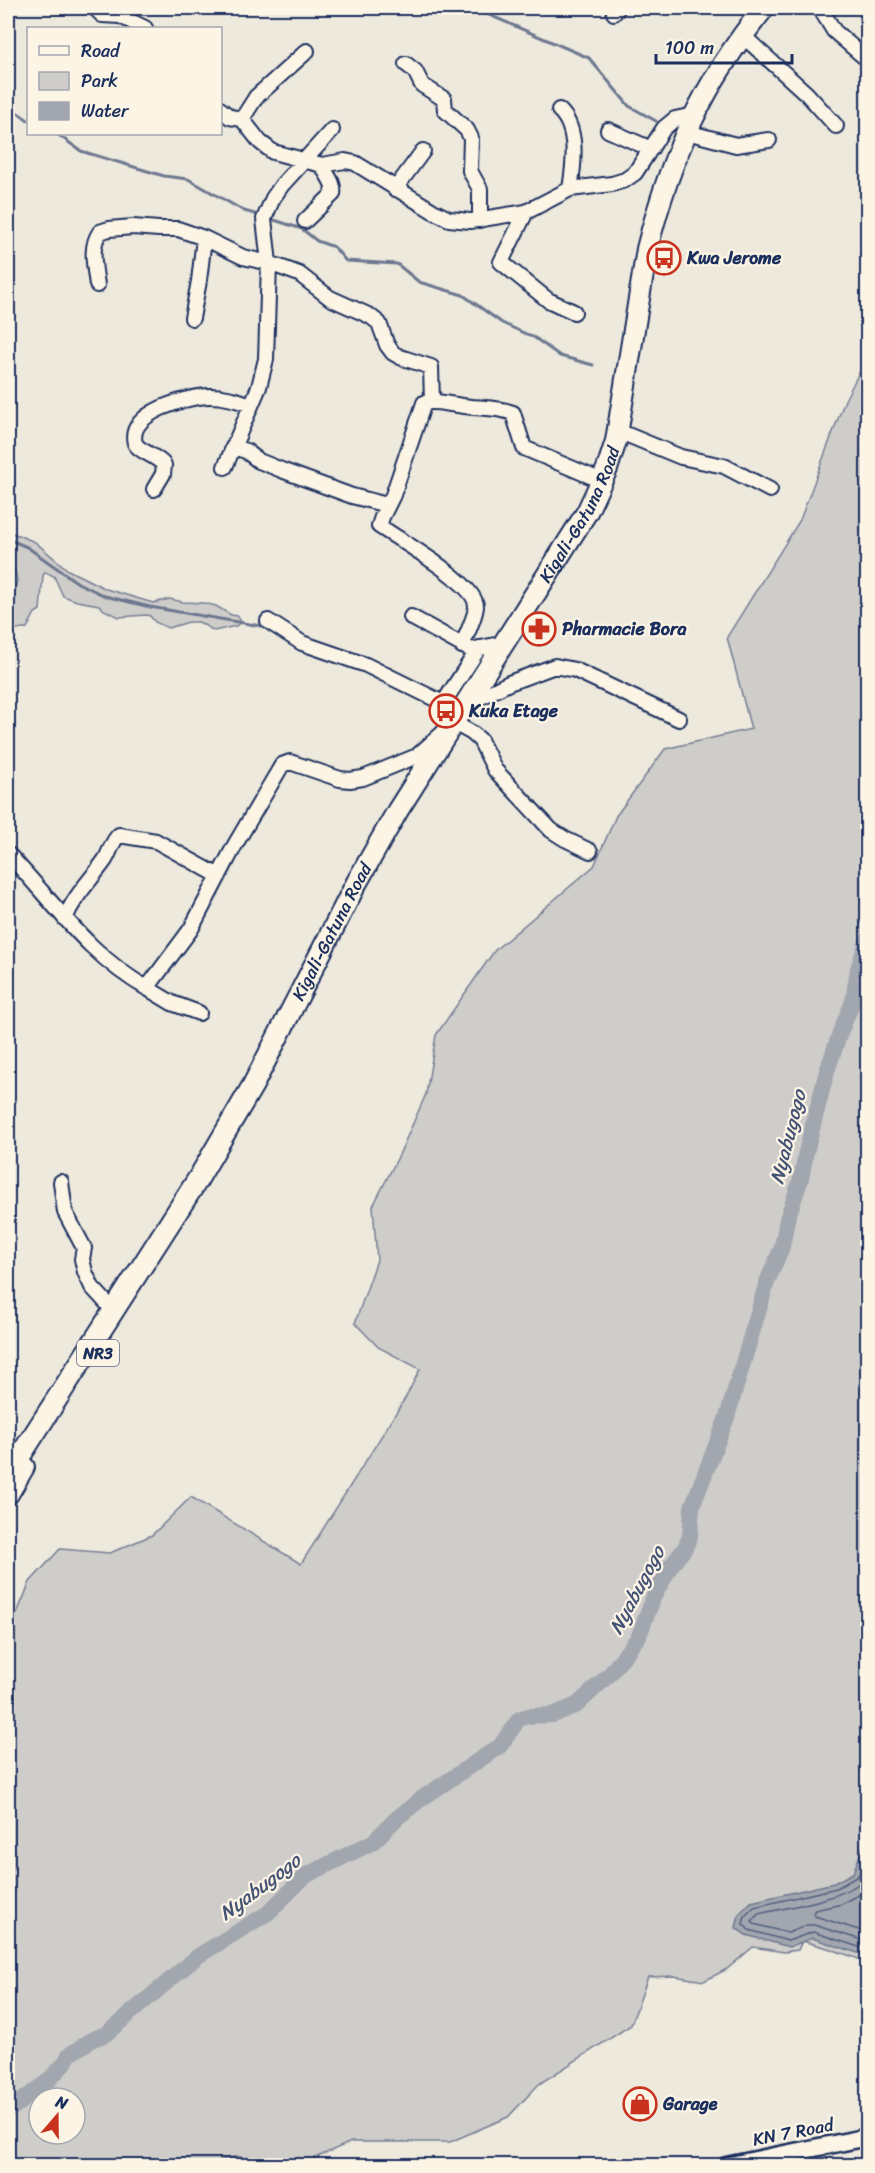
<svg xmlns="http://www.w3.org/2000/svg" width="875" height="2173" viewBox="0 0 875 2173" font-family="Sriracha,sans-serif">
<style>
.green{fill:#cfcdca;stroke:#757e94;stroke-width:1.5;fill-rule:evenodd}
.water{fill:#a2a7af;stroke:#6c778f;stroke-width:1.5}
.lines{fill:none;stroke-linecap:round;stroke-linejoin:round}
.shore{stroke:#515f7e;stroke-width:1.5}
.stream{stroke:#6c778f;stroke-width:3}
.river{stroke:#a2a7af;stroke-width:16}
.minor-casing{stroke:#1b2f5e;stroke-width:18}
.major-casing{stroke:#1b2f5e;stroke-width:21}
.highway-casing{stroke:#1b2f5e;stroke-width:24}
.minor{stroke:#fcf5e5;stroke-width:14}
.major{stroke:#fcf5e5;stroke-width:16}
.highway{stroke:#fcf5e5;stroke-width:20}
.labels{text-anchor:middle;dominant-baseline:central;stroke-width:4.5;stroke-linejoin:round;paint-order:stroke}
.shield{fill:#fcf5e5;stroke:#5e6a86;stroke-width:1.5}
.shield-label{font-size:16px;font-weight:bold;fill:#1b2f5e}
.poi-label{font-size:18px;font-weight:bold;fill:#1b2f5e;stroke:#fcf5e5;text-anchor:start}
.street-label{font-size:18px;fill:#1b2f5e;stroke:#fcf5e5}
.water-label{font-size:20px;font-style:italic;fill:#445376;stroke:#fcf5e5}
</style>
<rect width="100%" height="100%" fill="#eee9dd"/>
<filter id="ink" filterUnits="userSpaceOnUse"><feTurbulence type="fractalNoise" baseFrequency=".0167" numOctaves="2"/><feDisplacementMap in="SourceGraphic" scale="12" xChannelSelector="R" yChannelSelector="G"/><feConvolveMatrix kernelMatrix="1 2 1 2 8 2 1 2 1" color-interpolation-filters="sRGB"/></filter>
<g filter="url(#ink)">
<!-- green -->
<path class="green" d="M867 357V1962L831 1949 802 1941 798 1950 784 1952 753 1947 727 1969 704 1981 674 1976 648 1977 631 2025 539 2084 508 2117 450 2142H351L315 2158 287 2165H271L237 2156 212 2163V2166H8V1632L10 1630 30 1582 60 1549 110 1553 152 1535 191 1497 301 1564 406 1397 420 1369 378 1347 355 1323 377 1260 373 1206 399 1155 426 1094 436 1035 495 950 594 866 616 816 665 749 751 729 727 637 800 520 845 400ZM39 2098H75V2134H39Z
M8 531 35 542 68 570 106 589 153 603 170 599 183 602 203 603 216 606 231 615 238 616 241 622 236 626 214 631 199 622H189L168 628 155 622 150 616 146 615 119 617 104 610 99 605 77 601 63 596 54 576 45 572 43 576 40 610 35 613 27 628 17 629 9 623 17 580 15 571 8 563Z"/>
<!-- water -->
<path class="water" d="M867 1836V1956L812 1938 789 1947 746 1935 736 1928 739 1914 751 1902 834 1883 853 1873Z"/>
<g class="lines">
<!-- shore -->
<path class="shore" d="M868 1853 858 1876 837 1888 754 1907 745 1916 743 1924 749 1930 788 1941 813 1932 868 1950
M868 1873C857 1898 784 1908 758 1914L752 1921 754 1924 788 1933 807 1925H814L868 1942
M868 1890 842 1904 815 1910 813 1913 815 1916 868 1933"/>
<!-- stream -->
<path class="stream" d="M473 8 589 58 629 106 656 121
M8 106 28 120
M57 134 81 151 164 176 188 179 244 211 262 216
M268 218 302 229 317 241 334 247 346 261 397 264 419 282 463 295 502 323 535 338 560 356 593 365
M8 539 27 547 78 583 105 596 150 607 261 626"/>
<!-- river -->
<path class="river" d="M8 2109 12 2108 46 2083 65 2063 69 2055 93 2039 106 2034 198 1956 268 1913 305 1876 373 1842 397 1818 421 1799 500 1746 519 1719 528 1716 553 1715 577 1705 610 1674 639 1636 654 1596 671 1566 685 1548 690 1536 692 1507 727 1417 767 1282 782 1247 787 1219 801 1179 806 1152 827 1071 840 1033 853 1001 858 968 868 939"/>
<!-- minor casing -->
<g class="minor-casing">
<path id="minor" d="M95 8 102 15 120 16 145 28
M820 8 834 31 863 56
M614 13 618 8
M742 35 807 94 836 126
M406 64 415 71 422 85 444 99 445 110 467 130 471 138 470 171 480 189V220
M220 109 230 117 242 119 260 142 273 152 322 165 345 161 355 163 433 211 449 219 470 221 526 212 570 189 612 184 625 180 635 173 664 128 675 119 694 115
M559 110C579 128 574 165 570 189
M242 119 256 97 307 51
M608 130 651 149
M687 132 736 145 769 140
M395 189 423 151
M526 212 501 262 548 300 574 312
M305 221 333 194C335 182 326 175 322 165
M97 285C95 268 89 247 100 232L109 229 133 227 159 229H178L204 238 243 257 269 263 299 274 330 298 370 316 379 323 387 345 393 353 400 357 431 367 432 401
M192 318 199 281 204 238
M618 431 681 457 724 466 770 490
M233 447 246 451 259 461 284 471 352 496 387 505
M225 467 259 387 266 359 269 263 264 219 273 198 282 185 332 130
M154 489 163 474 164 465C157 456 138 451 135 443 126 412 190 396 210 396 225 396 238 400 251 405
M411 617 471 650 505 643
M268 621 302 643 366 665 441 702 446 699 479 648
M462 646C466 635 476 616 476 606 476 583 398 539 379 526L382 517 393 495 424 403C436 400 445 404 457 405 476 409 495 406 513 413L524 448 602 481
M467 704 509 683 555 666 575 670 679 719
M8 854C53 901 89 956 147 988L191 929 236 843 282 765 290 762 340 779 350 780 363 778 417 756 454 723 472 733 480 740 495 770 551 830 565 839 590 851
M65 919C74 896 91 880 105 860 110 852 112 841 119 835L156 841 219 876
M147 988 172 1003 199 1013
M61 1182 65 1212 84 1248 82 1259 85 1272 92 1287 114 1311"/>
</g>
<!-- major casing -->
<g class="major-casing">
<path id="major" d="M726 2166 868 2137"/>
</g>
<!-- highway casing -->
<g class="highway-casing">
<g id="highway">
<path id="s1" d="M8 1475 198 1179 253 1085 357 882 398 810 587 512 607 469 616 441 647 249C670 157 704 81 764 8"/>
<path d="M8 1494 24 1467"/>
</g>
</g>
<!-- minor -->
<use href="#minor" class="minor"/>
<!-- major -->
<use href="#major" class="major"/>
<!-- highway -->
<use href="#highway" class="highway"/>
</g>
</g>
<!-- icons -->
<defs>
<g id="bus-ring" transform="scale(1.725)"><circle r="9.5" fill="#fcf5e5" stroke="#c8321e" stroke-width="1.5"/><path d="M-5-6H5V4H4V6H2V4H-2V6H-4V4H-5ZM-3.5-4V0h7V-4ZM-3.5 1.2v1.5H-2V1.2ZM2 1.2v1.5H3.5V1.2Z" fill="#c8321e"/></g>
<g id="pharmacy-ring" transform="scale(1.725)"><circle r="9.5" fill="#fcf5e5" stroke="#c8321e" stroke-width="1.5"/><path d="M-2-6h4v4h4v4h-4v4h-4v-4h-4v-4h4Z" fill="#c8321e"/></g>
<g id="shop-ring" transform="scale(1.725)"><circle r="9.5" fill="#fcf5e5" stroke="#c8321e" stroke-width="1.5"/><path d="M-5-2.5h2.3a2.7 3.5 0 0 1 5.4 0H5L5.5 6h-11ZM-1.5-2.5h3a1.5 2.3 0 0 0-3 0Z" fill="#c8321e"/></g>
</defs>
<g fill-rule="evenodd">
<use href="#bus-ring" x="664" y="258"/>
<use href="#pharmacy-ring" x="539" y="629"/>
<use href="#bus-ring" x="446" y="711"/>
<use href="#shop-ring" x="640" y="2104"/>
</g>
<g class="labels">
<!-- shield labels -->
<rect class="shield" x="77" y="1340" width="42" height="26" rx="4.5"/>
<g class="shield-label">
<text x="98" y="1353">NR3</text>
</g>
<!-- poi labels -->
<g class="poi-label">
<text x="687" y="258">Kwa Jerome</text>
<text x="562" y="629">Pharmacie Bora</text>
<text x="469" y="711">Kuka Etage</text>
<text x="663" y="2104">Garage</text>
</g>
<!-- street labels -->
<g class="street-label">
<text stroke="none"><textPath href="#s1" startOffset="1119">Kigali-Gatuna Road</textPath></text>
<text stroke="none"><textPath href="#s1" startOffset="633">Kigali-Gatuna Road</textPath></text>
<text transform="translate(793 2132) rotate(-11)">KN 7 Road</text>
</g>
<!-- water labels -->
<g class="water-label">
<text transform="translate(788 1137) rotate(-76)">Nyabugogo</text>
<text transform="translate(637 1590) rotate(-62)">Nyabugogo</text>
<text transform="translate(260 1887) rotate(-37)">Nyabugogo</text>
</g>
</g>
<!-- margin -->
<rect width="875" height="2173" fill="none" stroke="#fcf5e5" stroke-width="30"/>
<rect x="15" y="15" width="845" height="2143" fill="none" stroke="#1b2f5e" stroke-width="2" filter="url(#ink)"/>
<!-- legend -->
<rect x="27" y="27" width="195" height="108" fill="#fcf5e5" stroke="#a2a6af" stroke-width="1.5"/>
<rect x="39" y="46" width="30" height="9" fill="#fcf5e5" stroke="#a2a6af" stroke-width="1.5"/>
<text x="81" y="57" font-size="18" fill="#1b2f5e">Road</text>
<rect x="39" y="72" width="30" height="18" fill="#cfcdca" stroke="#a2a6af" stroke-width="1.5"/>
<text x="81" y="87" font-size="18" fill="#1b2f5e">Park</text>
<rect x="39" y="102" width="30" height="18" fill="#a2a7af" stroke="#a2a6af" stroke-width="1.5"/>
<text x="81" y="117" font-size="18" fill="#1b2f5e">Water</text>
<!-- north arrow -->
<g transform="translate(57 2116) rotate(20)"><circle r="28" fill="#fcf5e5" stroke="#a2a6af" stroke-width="1.5"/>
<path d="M0-4.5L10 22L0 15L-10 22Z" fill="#c8321e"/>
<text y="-9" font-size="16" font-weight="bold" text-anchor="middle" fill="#1b2f5e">N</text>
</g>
<!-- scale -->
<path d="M656 54v9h136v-9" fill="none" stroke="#1b2f5e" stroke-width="3"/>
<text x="665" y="54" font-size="18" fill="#1b2f5e" stroke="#fcf5e5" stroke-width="4.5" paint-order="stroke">100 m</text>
</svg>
